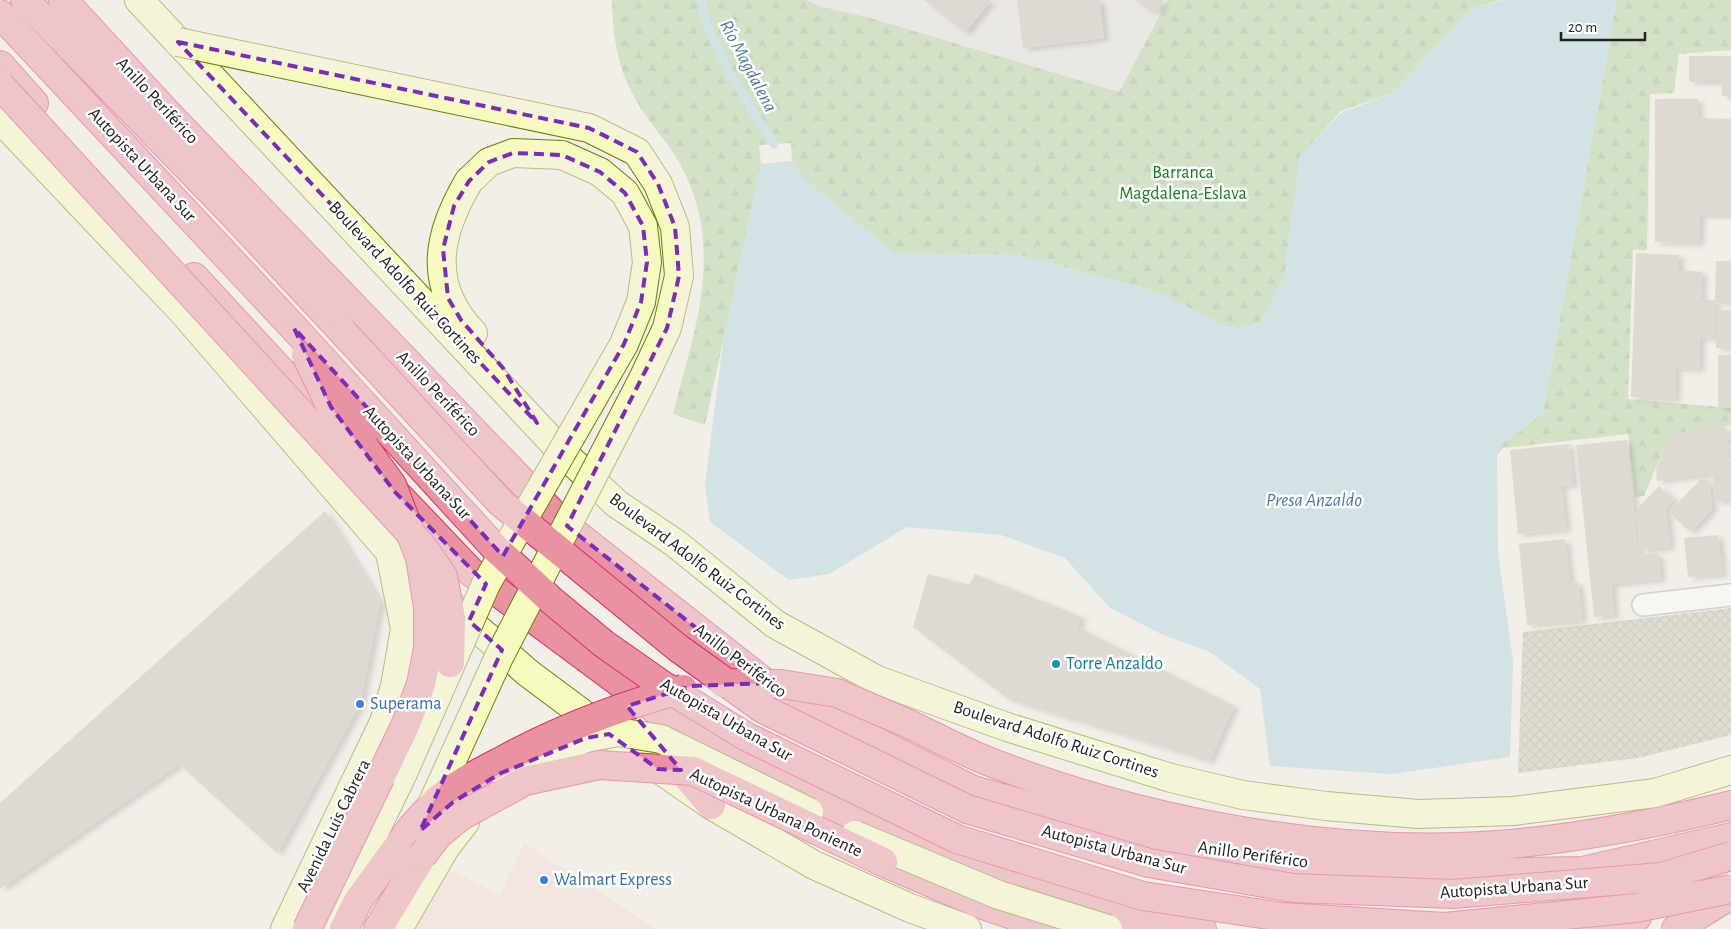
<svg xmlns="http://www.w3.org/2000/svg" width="1731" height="929" viewBox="0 0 1731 929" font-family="'Alegreya Sans',sans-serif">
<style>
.residential{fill:#e0dfdf}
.commercial{fill:#f2dad9}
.construction{fill:url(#construction-cross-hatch)}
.forest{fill:url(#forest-firs)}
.water{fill:#aad3df}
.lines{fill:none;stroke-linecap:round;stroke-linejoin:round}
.stream{stroke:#aad3df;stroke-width:9}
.building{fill:#c7bfb8;filter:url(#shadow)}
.street-casing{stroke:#a9a9a9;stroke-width:24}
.secondary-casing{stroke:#707d05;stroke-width:30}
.highway-casing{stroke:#dc2a67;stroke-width:30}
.street{stroke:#fff;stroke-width:21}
.secondary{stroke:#f7fabf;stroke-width:28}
.highway{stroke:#e892a2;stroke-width:28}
.secondary-bridge-casing{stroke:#707d05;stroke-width:30;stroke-linecap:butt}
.highway-bridge-casing{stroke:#dc2a67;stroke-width:30;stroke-linecap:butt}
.secondary-bridge{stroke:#f7fabf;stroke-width:28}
.highway-bridge{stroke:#e892a2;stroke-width:28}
.marked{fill:none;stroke:#7b2cbf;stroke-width:4;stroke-dasharray:10 6;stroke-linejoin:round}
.culture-dot{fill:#0f9aa8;stroke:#fff;stroke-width:2}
.shop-dot{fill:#3f7fe0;stroke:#fff;stroke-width:2}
.labels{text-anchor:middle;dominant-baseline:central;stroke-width:5;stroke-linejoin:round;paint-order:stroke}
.street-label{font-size:18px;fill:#222;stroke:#fff}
.park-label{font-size:18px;fill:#0c8416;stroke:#fff}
.culture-label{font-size:18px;fill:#0d838f;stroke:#fff;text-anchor:start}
.shop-label{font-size:18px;fill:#366cbe;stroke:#fff;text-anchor:start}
.water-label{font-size:19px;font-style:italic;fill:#4a7aab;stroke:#fff}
</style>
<defs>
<pattern id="construction-cross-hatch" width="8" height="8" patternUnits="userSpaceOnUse" patternTransform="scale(1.25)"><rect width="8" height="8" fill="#c7c7b4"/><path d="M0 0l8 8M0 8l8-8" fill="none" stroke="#abab9a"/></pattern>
<pattern id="forest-firs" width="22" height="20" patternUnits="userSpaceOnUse" patternTransform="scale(1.25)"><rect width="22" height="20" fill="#add19e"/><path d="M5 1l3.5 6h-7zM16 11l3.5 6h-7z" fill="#95b388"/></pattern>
<filter id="shadow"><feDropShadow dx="5.5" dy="3" stdDeviation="2.5" flood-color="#0004"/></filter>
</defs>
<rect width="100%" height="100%" fill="#f2efe9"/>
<!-- residential -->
<path class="residential" d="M806 0H1168L1119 92 867 17 822 7Z"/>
<!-- commercial -->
<path class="commercial" d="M524 843 656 929H413L444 866 500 895Z"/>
<!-- construction -->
<path class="construction" d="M1731 608V735L1638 758 1518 773 1523 632Z"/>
<!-- forest -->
<path class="forest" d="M612 0H806L822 7 867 17 1119 92 1168 0H1500L1471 9 1392 93 1341 111 1300 156 1284 278 1259 324 1228 327 1155 291 1019 255 894 253 803 178 792 161 791 143 759 145 761 164 705 425 673 414C695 328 726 249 680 164 671 147 658 133 647 117 620 79 613 47 612 0Z
M1617 0H1731V50L1679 54 1674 93 1650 94 1647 250H1633L1628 399 1731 408V425L1670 434 1644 496 1635 497 1628 434 1503 448 1497 455 1502 444 1543 413Z"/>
<!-- water -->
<path class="water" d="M1503 0H1617L1543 413 1502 444 1497 455 1498 553 1513 661 1510 757 1392 774 1270 766 1260 689 1210 652 1161 634 1110 608 1065 558 1001 535 907 527 829 574 789 580 710 522 705 485 724 335 761 164 792 161 803 178 894 253 1019 255 1155 291 1228 327 1259 324 1284 278 1299 156 1341 113 1392 93 1471 9Z"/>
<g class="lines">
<!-- stream -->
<path class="stream" d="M701 0C710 51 747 101 774 144"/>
</g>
<!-- building -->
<path class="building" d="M924 0H991L965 33Z
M1017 0H1099L1104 38 1023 48Z
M1135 0H1162L1158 12 1148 9Z
M1689 56H1731V96H1722V82H1689Z
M1655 99H1698V118L1731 119V215H1700L1699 243 1655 242Z
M1636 253 1679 255V270L1702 272 1701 300H1715L1716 261H1731V302H1715L1714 338 1700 337 1699 369 1676 368 1675 399 1631 397Z
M1716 310H1731V349L1716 348Z
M1718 355H1731V408H1718Z
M1725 426 1731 464V499L1716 502 1712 473 1657 481 1656 469 1670 434Z
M1627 440 1638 555 1658 553 1661 579 1611 584 1614 615 1594 617 1576 445Z
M1569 444 1573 485 1561 486 1566 529 1518 534 1510 450Z
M1703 477 1710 483 1712 509 1690 532 1669 512Z
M1659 486 1674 500 1666 508 1670 547 1640 550 1636 510Z
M325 511 380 602 360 704 277 853 179 764 0 889V803Z
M1718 535 1722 574 1688 577 1684 538Z
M1565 539 1570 583 1578 582 1582 620 1527 625 1519 544Z
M928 574 969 585 975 574 1082 617 1077 627 1234 706 1209 761 1010 700 913 627Z"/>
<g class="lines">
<!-- street casing -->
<g class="street-casing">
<path id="street" d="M1643 605 1731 595"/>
</g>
<!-- secondary casing -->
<g class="secondary-casing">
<path id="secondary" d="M139 0 563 453 617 504 675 543 775 624 877 680 1007 727 1171 778 1243 795 1326 806 1418 814 1514 811 1655 793 1731 770
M0 119 183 312 390 552 528 673 626 746 711 805 814 865 910 908 967 929
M469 181C438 233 426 284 473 333
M285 929 384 722 395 686 405 629 390 552
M323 929 357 868 403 773
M398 929 445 848 465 822"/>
</g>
<!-- highway casing -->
<g class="highway-casing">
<path id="highway" d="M25 0 231 212 342 331
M63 0 168 114 562 523 777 692 973 790 1155 841 1397 874 1582 871 1731 837
M0 14 294 328
M0 65 34 103
M194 277 341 436
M393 490 472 573 686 732 740 763 946 859 1132 918 1202 929
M909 724C938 738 967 754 998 765 1153 824 1343 859 1510 844 1585 837 1658 823 1731 805
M672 759 711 805
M883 862 980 904 1054 929
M344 929 358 901 412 827
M378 929 422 856
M1585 929 1637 917
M1676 929 1731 895"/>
</g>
<!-- street -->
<use href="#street" class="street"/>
<!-- secondary -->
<use href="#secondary" class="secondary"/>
<!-- highway -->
<use href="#highway" class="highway"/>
<!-- secondary-bridge casing -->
<g class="secondary-bridge-casing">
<path id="secondary-bridge" d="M178 42 589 128 637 152 658 184 675 227 679 276 667 328 643 379 499 657 429 811
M503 772 586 738 618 732 661 739 809 812
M403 773 486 584 624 344 641 302 647 262 643 226 625 193 600 172 562 155 513 153 489 162 469 181
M855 835 999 895 1108 929"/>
</g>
<!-- highway-bridge casing -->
<g class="highway-bridge-casing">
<path id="highway-bridge" d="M0 85 422 546 443 576 451 618 450 663
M294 328 495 548 551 600 604 644 661 684 747 737 957 839 1143 896 1282 917 1445 927 1636 908 1731 889
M342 331 501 503 678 648 763 709 967 809 1149 863 1293 888 1453 894 1661 877 1731 856
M306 355 331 407 358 438 392 485 420 558 428 607V648L421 684 405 726 307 929
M723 683 781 684 837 693 909 724
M412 827C421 817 431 806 441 797 460 782 482 771 503 760 560 729 620 706 683 689
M422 856 438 835 461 816 525 781 599 765 693 771 883 862"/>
</g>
<!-- secondary-bridge -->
<use href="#secondary-bridge" class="secondary-bridge"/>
<!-- highway-bridge -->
<use href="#highway-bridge" class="highway-bridge"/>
</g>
<!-- marked area -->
<path d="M0 0H1731V929H0ZM178 42 589 128 637 152 658 184 675 227 679 276 667 328 567 526 766 683 692 686 627 706 681 770 658 769 609 734 586 738 501 773 453 802 420 831 502 650 469 621 486 584 394 491 331 407 294 328 503 556 624 344 641 302 647 262 643 226 625 193 600 172 562 155 513 153 489 162 469 181 454 206 443 249 448 298 461 320 503 368 537 423Z" fill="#f2efe9" fill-opacity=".55" fill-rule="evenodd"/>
<path class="marked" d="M178 42 589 128 637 152 658 184 675 227 679 276 667 328 567 526 766 683 692 686 627 706 681 770 658 769 609 734 586 738 501 773 453 802 420 831 502 650 469 621 486 584 394 491 331 407 294 328 503 556 624 344 641 302 647 262 643 226 625 193 600 172 562 155 513 153 489 162 469 181 454 206 443 249 448 298 461 320 503 368 537 423Z"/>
<!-- markers -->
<circle class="culture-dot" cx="1056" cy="664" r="5"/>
<g class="shop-dot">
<circle cx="360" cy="704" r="5"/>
<circle cx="544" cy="880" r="5"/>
</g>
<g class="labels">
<!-- street labels -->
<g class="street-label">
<text transform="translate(157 101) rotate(47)">Anillo Periférico</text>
<text transform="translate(142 165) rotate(47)">Autopista Urbana Sur</text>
<text transform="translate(405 283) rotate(47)">Boulevard Adolfo Ruiz Cortines</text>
<text transform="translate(438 394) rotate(46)">Anillo Periférico</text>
<text transform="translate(417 463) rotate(47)">Autopista Urbana Sur</text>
<text transform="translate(697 562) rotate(37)">Boulevard Adolfo Ruiz Cortines</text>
<text transform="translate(740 661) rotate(37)">Anillo Periférico</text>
<text transform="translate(726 720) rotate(30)">Autopista Urbana Sur</text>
<text transform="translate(1056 740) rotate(18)">Boulevard Adolfo Ruiz Cortines</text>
<text transform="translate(776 813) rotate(25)">Autopista Urbana Poniente</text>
<text transform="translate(334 826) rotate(-64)">Avenida Luis Cabrera</text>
<text transform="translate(1114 850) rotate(15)">Autopista Urbana Sur</text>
<text transform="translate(1253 855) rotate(8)">Anillo Periférico</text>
<text transform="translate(1514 888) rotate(-4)">Autopista Urbana Sur</text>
</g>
<!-- park labels -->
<g class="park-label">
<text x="1183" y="173">Barranca<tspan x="1183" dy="21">Magdalena-Eslava</tspan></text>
</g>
<!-- culture labels -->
<g class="culture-label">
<text x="1066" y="664">Torre Anzaldo</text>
</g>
<!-- shop labels -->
<g class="shop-label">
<text x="370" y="704">Superama</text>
<text x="554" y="880">Walmart Express</text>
</g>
<!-- water labels -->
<g class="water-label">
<text transform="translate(748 66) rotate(62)">Río Magdalena</text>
<text x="1314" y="500">Presa Anzaldo</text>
</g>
</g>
<!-- scale -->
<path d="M1561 32v8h84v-8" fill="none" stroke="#222222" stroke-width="2.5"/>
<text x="1568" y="32" font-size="15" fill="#222222" stroke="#ffffff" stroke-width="4" paint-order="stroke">20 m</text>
</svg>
